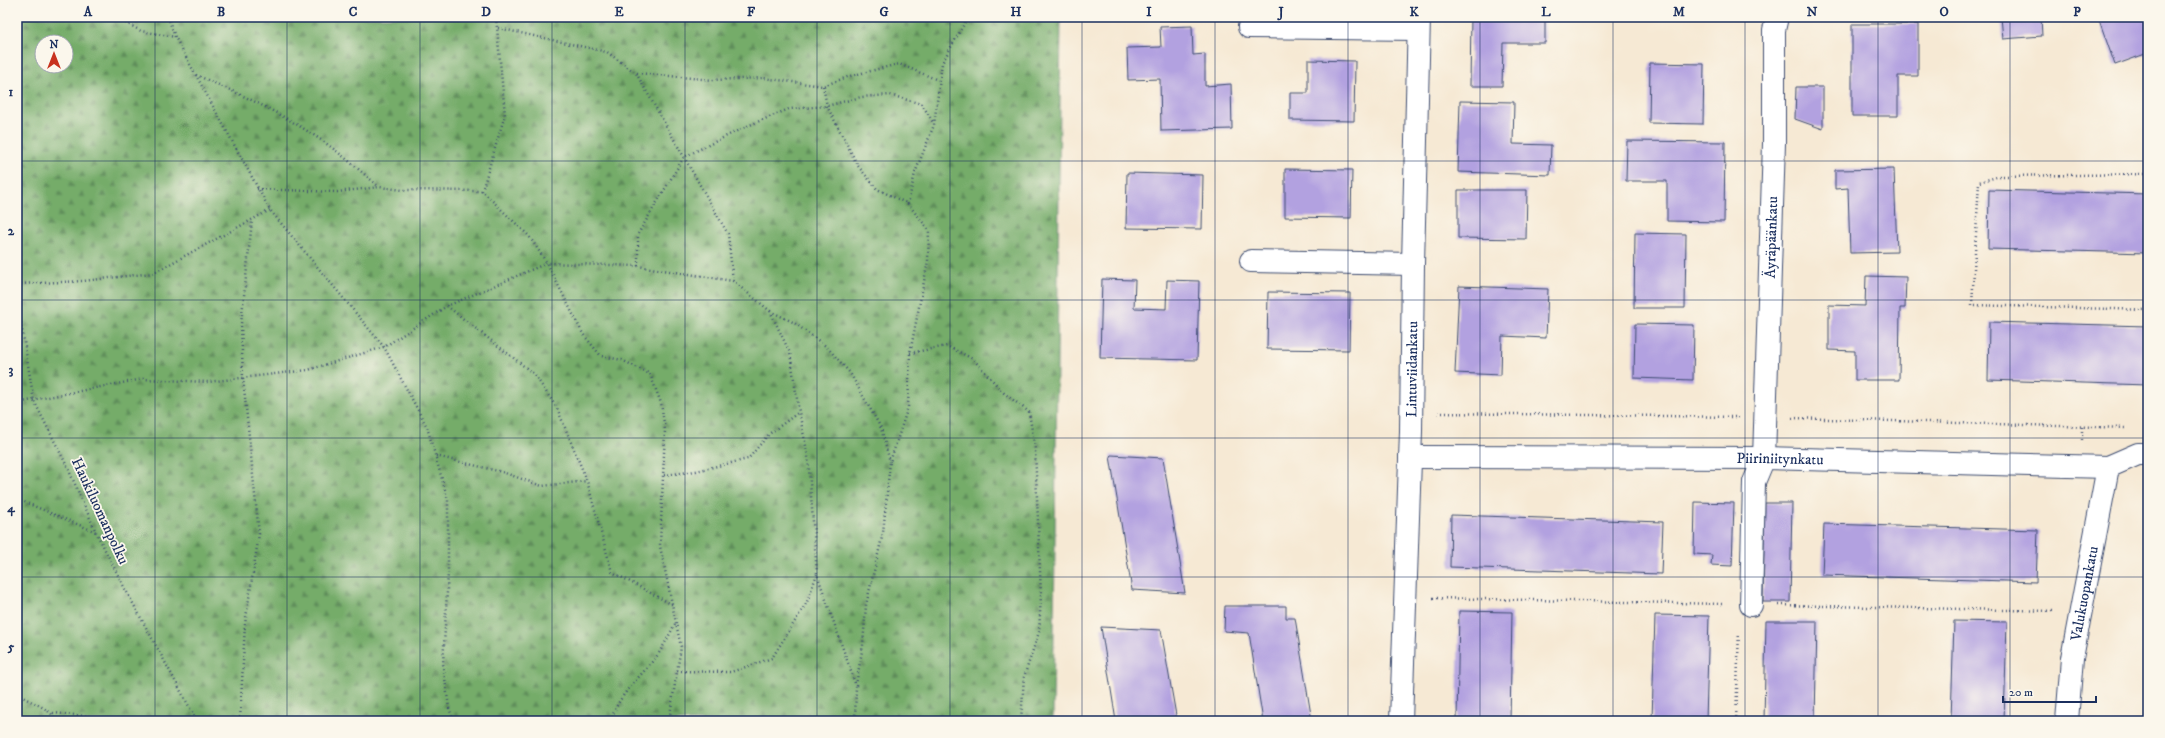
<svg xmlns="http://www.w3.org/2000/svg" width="2165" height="738" viewBox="0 0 2165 738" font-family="'IM FELL DW Pica',serif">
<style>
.forest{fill:url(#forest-firs);stroke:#486e64;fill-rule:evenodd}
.building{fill:#b2a1e0}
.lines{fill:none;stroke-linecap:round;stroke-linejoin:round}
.minor-casing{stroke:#3c4b70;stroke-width:24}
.path{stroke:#3c4b70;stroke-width:2.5;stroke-dasharray:1 3;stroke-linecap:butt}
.minor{stroke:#fff;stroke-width:22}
.grid{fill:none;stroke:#1b2f5e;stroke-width:1;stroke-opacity:0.55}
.labels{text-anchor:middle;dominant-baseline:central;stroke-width:3.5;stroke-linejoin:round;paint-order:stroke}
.street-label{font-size:15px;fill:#1b2f5e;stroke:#fbf7ec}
.neatline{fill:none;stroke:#1b2f5e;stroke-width:1.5}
.grid-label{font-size:13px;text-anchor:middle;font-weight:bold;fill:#1b2f5e}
</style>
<defs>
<pattern id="forest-firs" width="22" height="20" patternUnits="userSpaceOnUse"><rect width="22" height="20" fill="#74ac69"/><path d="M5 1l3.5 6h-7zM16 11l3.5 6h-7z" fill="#5e8c5a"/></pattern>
</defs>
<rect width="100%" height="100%" fill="#fbf7ec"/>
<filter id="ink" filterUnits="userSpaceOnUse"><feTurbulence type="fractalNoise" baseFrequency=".025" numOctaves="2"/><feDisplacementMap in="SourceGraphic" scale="8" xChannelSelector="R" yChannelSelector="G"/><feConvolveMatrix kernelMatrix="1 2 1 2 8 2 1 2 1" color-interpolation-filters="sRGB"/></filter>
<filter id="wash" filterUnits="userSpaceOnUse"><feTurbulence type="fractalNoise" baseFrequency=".012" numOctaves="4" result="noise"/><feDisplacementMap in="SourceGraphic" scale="16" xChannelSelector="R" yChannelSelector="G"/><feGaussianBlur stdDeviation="0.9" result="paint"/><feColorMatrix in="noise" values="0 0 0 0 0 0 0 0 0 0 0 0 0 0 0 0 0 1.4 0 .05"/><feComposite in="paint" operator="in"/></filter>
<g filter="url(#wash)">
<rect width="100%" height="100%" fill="#f6e9d4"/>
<!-- forest -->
<path class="forest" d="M17 17H1061L1053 721H17ZM42 42H66V66H42Z"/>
<g id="blocks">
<!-- building -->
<path class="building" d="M1471 17H1545V43H1503L1502 86H1470Z
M2001 17H2041L2042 36 2003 39Z
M2098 17H2148V53L2115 65Z
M1852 24H1918V76H1898V116H1852Z
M1192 26 1193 55 1205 54V86L1231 84 1232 129 1161 131 1160 79 1128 80 1127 48 1161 47 1160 27Z
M1308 60 1355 61 1354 121 1290 120V93H1308Z
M1650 63 1704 64 1703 124 1649 123Z
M1796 87H1823V129L1795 119Z
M1460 101 1514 102 1513 144 1551 145 1550 175 1458 172Z
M1627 141 1725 142 1724 222 1667 221V181H1626Z
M1285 169 1352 170 1351 218 1285 217Z
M1894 169 1897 252 1850 253 1848 188 1835 189V170Z
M1127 173 1203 175 1202 229 1126 228Z
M1458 190H1527L1526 239 1458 238Z
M1989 190 2148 194V253L1988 249Z
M1635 233 1686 234 1685 308H1634Z
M1866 276 1906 277 1905 308H1900L1899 380H1855V351L1829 350V305L1865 306Z
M1102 279 1135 280 1134 308 1166 309 1167 280 1199 281 1197 360 1100 358Z
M1459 286 1548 289 1546 338 1502 336 1501 375 1455 373Z
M1268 292 1350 293 1349 350 1267 349Z
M1989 322 2148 326V385L1988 380Z
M1635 324 1694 325 1693 380 1634 378Z
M1111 455 1163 458 1185 593 1132 590 1110 456Z
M1695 502 1734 503 1732 566 1711 565 1712 555 1694 554Z
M1765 503H1792L1790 602H1763Z
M1451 515 1663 522 1661 574 1450 567Z
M1824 524 2038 530 2036 582 1822 575Z
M1225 606H1286V618H1295L1312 721H1263L1249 633 1224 631Z
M1459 611 1512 612 1510 721H1457Z
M1655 615 1709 616 1706 721H1652Z
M1766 621H1817L1815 721H1764Z
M1954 621 2007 622 2004 721H1951Z
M1101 627 1161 630 1177 721H1116Z"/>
</g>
</g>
<g filter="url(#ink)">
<use href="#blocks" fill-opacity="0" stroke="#3c4b70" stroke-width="1"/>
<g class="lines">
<!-- minor casing -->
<g class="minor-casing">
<g id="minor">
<path d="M1249 27 1418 29"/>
<path d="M1251 261 1413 264"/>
<path id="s1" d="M1410 457 1764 458 2108 467 2138 454H2148"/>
<path id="s2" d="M1751 605 1754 482 1764 458 1774 143V30L1777 17"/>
<path id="s3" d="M1401 721 1411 431 1413 264 1419 17"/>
<path id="s4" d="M2067 721 2072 658 2108 467"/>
</g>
</g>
<!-- path -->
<path class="path" d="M115 17 141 31 175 37
M168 17 175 37 270 210 384 347 427 427 448 500V573L443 664 449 708 454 721
M498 28 607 52 636 73 728 234 733 281
M637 73 713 80 763 78 823 86 850 76 899 64 938 80
M196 75C243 95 290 117 331 147 347 159 363 173 378 186
M823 86 827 106 858 166 877 189 908 204
M2148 174 2000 176 1979 182 1972 305 2148 310
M257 189 337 192 379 187 403 190 482 191 529 236 547 263 583 334 601 356 622 360 650 374 661 403 665 430 660 546 681 647 669 721
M482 191 505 115 496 17
M638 266V234L684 157 745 127 789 109 827 106 861 97 890 95 922 104 934 124
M17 284 83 281 153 273 270 210
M17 299 34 401 67 466 96 532 123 585 197 721
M447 306 534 374 557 408 587 481 612 572 673 605
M770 311 793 322 827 347 850 373 881 428 890 462
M910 353 947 346 973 359 1004 393 1029 412 1035 449 1041 595 1039 632 1024 677 1021 721
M17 403 143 379 208 382 308 370 384 347 447 306 547 263 638 266 733 281 770 311 790 353 799 412 808 456 817 574 856 686 855 721
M1438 413 1739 417
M1792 418 2127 428
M2082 440V427
M436 456 502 472 542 486 587 481
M664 475 696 471 748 459 769 434 799 412
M17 499 96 532
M1433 598 1724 604
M1779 605 2054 611
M677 671 731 672 772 658 807 602 817 574
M856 685 863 645 866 605 883 533 890 462 908 407 910 353 928 261 929 230 908 204 915 173 934 125 942 63 968 17
M17 693C31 704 47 705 57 721
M53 713 86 716 109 721
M240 721 245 624 259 534 243 378 241 324 252 221
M611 721C617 697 636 681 652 662 662 651 669 635 676 622
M1736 721 1739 629"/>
<!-- minor -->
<use href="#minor" class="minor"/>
</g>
</g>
<!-- grid -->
<path class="grid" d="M155 17V721M287 17V721M420 17V721M552 17V721M685 17V721M817 17V721M950 17V721M1082 17V721M1215 17V721M1348 17V721M1480 17V721M1613 17V721M1745 17V721M1878 17V721M2010 17V721M17 161H2148M17 300H2148M17 438H2148M17 577H2148"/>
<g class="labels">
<!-- street labels -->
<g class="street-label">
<text stroke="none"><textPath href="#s2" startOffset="370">Äyräpäänkatu</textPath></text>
<text stroke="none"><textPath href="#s3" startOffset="352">Lintuviidankatu</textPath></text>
<text stroke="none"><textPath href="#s1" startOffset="370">Piiriniitynkatu</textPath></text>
<text transform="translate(100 511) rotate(65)">Haukiluomanpolku</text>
<text stroke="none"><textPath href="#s4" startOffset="129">Valukuopankatu</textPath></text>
</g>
</g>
<!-- margin -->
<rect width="2165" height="738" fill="none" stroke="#fbf7ec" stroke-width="44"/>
<!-- north arrow -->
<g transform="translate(54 54)"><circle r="19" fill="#fbf7ec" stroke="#a1a7b3"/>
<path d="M0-3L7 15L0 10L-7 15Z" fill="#c8321e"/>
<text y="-6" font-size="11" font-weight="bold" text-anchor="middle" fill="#1b2f5e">N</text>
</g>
<!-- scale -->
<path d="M2003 696v6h93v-6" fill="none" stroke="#1b2f5e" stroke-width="2"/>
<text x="2009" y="696" font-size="12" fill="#1b2f5e" stroke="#fbf7ec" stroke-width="3" paint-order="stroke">20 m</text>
<rect x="22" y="22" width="2121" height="694" class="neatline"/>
<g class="grid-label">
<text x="88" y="16">A</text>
<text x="221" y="16">B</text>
<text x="353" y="16">C</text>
<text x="486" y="16">D</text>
<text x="619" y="16">E</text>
<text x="751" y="16">F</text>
<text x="884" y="16">G</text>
<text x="1016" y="16">H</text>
<text x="1149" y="16">I</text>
<text x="1281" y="16">J</text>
<text x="1414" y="16">K</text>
<text x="1546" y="16">L</text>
<text x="1679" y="16">M</text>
<text x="1812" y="16">N</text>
<text x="1944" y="16">O</text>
<text x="2077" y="16">P</text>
<text x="11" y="96">1</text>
<text x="11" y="235">2</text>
<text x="11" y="374">3</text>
<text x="11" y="512">4</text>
<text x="11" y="651">5</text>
</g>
</svg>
